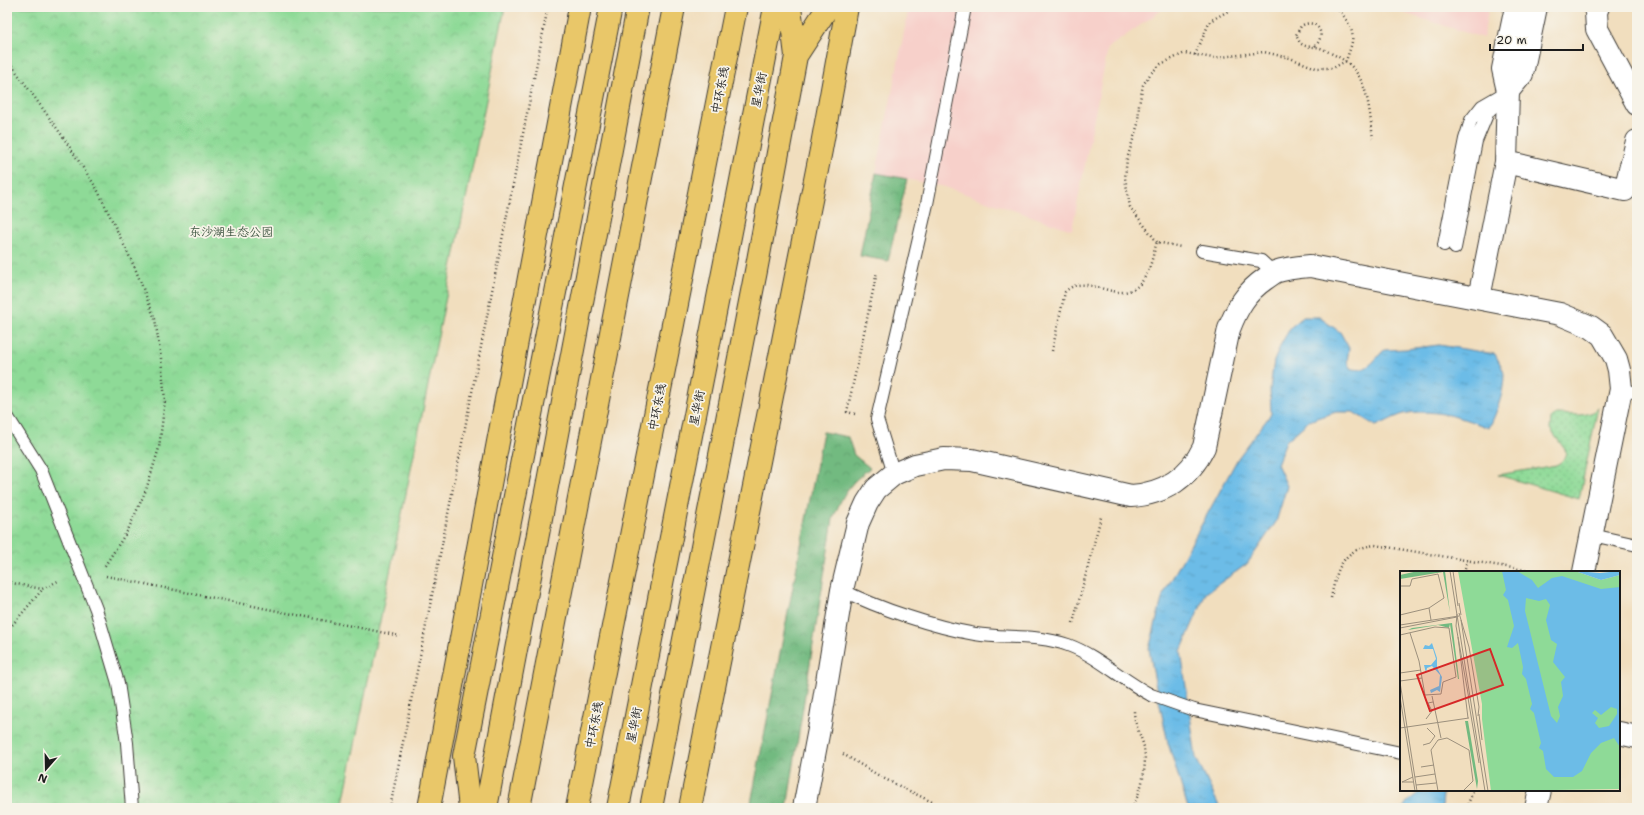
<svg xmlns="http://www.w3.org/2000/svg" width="1644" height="815" viewBox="0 0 1644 815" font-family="'Shantell Sans','LXGW WenKai TC',sans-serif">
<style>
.built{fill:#f7d0ca}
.grass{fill:url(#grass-dots);stroke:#557b5a}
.forest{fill:url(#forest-crowns);stroke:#476b4e}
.park{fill:url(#park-crowns);stroke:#557b5a}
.water{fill:url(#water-ripples);stroke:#446c82}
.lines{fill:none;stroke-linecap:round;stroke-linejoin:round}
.service-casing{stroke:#3c3934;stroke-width:14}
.minor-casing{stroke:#3c3934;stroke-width:24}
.primary-casing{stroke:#3c3934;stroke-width:24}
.trunk-casing{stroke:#3c3934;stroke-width:24}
.path{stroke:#3c3934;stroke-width:2.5;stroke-dasharray:1 3;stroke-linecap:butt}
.service{stroke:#fff;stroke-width:12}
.minor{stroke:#fff;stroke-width:22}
.primary{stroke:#e9c769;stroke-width:22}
.trunk{stroke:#e9c769;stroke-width:22}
.service-bridge-casing{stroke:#3c3934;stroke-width:14;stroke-linecap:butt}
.service-bridge{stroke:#fff;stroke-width:12}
.labels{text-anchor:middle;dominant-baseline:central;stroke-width:3.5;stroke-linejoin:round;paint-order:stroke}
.street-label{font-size:12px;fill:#1c1c1c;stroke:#f7f3e8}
.park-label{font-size:12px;fill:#3e5541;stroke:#f7f3e8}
.inset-road{fill:none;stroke:#9c907d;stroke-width:1}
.view{fill:#d62828;fill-opacity:0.15;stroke:#d62828;stroke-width:2}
.inset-edge{fill:none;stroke:#1c1c1c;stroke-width:2}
</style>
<defs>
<pattern id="grass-dots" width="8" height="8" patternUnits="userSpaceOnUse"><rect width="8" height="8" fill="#8eda97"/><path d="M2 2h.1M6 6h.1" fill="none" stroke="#7aba82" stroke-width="1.8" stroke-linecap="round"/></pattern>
<pattern id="forest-crowns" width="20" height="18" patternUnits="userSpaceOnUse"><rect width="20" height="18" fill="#72ba80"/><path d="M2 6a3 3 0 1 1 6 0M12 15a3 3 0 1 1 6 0" fill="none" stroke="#629f6e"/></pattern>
<pattern id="park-crowns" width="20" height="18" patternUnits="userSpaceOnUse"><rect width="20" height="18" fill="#8eda97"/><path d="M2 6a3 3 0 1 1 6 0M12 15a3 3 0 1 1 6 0" fill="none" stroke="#7aba82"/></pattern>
<pattern id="water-ripples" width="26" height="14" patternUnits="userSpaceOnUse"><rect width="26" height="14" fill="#6cbce7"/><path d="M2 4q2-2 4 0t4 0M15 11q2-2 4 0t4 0" fill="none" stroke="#5da1c6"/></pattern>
</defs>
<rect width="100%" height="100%" fill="#f7f3e8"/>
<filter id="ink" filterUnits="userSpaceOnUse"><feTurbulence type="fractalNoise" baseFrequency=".025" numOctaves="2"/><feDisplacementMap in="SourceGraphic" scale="8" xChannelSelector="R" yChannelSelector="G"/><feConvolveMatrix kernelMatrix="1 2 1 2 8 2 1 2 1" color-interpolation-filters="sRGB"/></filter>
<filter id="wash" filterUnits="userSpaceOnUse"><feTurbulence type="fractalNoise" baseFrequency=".012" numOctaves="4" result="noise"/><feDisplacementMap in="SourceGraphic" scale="16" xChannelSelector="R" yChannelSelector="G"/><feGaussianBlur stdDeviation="0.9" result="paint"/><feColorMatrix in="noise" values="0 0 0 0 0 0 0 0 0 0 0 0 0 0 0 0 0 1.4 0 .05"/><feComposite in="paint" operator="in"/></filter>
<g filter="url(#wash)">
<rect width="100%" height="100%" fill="#f1debe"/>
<!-- built -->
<path class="built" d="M909 7H1166L1108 48 1072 230 945 187 876 173Z
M1392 7H1489L1483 38 1391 9Z"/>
<!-- grass -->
<path class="grass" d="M1598 407 1579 499 1498 475 1556 465C1562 462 1565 459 1566 451L1550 429 1551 418 1556 414C1570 414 1589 419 1598 407Z"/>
<!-- forest -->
<path class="forest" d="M876 173 907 179 888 261 860 256Z
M823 432 848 437 854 455 870 468C848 485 843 494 833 519L787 808H750Z"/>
<!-- park -->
<path class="park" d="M7 7H505L342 808H7Z"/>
<!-- water -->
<path class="water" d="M1303 317H1319L1340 332 1349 348 1347 361 1350 368C1367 374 1373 361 1384 350L1406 349 1439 345 1495 354C1498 360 1503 368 1504 374 1504 393 1497 412 1489 428 1463 418 1436 409 1408 413 1397 415 1386 422 1376 426L1353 412H1336L1309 421 1286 441 1277 464 1287 486 1276 522 1247 564 1206 593 1181 651 1196 758 1220 808H1188L1168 743 1155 682 1149 649 1163 595 1238 458 1271 414 1270 389 1274 361 1282 342 1291 327Z
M1422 790H1432L1443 793 1442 808H1403L1407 802Z"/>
</g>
<g filter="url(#ink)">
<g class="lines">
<!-- service casing -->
<g class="service-casing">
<path id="service" d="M1444 245 1465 139 1471 120 1482 106 1508 91
M1455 248 1476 141 1488 112 1499 101
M1202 251 1261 261 1274 273
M1621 389 1637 393
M7 416 41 470 96 609 118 683 127 743 132 808
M894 474 877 419 927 204 965 7
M1592 535 1637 545
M842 590C880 609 934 627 975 634 1006 639 1037 634 1068 645 1098 656 1122 680 1151 695
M1194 710 1401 753"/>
</g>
<!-- minor casing -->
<g class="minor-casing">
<path id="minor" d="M1598 7 1596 12 1597 29 1637 104
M1508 91 1522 74 1536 7
M1506 162 1625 190 1637 141
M1479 298 1506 162 1508 91 1503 69 1516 7
M1619 733 1637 737
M804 808 820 724 842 590 858 523 867 503 876 489 894 474 915 465 944 459 972 460 1131 496C1164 494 1190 477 1204 447L1229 329C1237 308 1246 292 1265 279 1268 277 1272 274 1275 272 1286 268 1298 267 1310 266L1560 314 1591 327 1602 335 1616 359 1619 370 1621 389 1584 572
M1536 808 1540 790"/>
</g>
<!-- primary casing -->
<g class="primary-casing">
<path id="primary" d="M486 808 638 7
M618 808 775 7
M690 808 821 150 847 7"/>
</g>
<!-- trunk casing -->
<g class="trunk-casing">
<path id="trunk" d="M796 56 828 7
M429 808 580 7
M470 808 464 756 611 7
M519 808 674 7
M577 808 736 7
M651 808 756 271 796 56 790 7"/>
</g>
<!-- path -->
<path class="path" d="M1315 46C1328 34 1316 17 1301 26L1296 35 1300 43C1308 49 1314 45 1323 49 1330 53 1338 56 1345 61 1369 78 1369 111 1373 138
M1195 55 1210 21 1230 10 1275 7
M7 59 61 134 97 189 135 268 155 319 161 358 165 400 159 448 146 490 128 530 104 567
M1157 242 1130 207 1125 178 1127 159 1138 124 1139 105 1143 85 1151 73 1161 64 1185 53 1213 58 1264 52 1290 58 1316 68H1333L1346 61C1351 45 1357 37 1347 21 1343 15 1341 11 1334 7
M1052 351 1065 292C1088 268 1123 314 1145 277 1151 268 1153 253 1157 242L1181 247
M855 414 847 412 877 272
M1464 572 1467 560
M106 576 400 636
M7 582 42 589 60 580
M1331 598C1337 568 1342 549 1375 545L1537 572
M1073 623 1101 517
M7 631 42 590
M843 754 883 778 932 802 940 808
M390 808 548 7
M1131 808C1142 793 1147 766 1144 747 1141 735 1134 724 1134 711
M1466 808 1474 790"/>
<!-- service -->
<use href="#service" class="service"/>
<!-- minor -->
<use href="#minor" class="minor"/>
<!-- primary -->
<use href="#primary" class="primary"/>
<!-- trunk -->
<use href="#trunk" class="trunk"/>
<!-- service-bridge casing -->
<g class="service-bridge-casing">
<path id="service-bridge" d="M1151 695 1194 710"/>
</g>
<!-- service-bridge -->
<use href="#service-bridge" class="service-bridge"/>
</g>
</g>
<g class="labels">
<!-- street labels -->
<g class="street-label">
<text transform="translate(720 90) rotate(-79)">中环东线</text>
<text transform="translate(759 90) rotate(-79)">星华街</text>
<text transform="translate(657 407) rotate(-79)">中环东线</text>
<text transform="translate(697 408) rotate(-79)">星华街</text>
<text transform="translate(594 725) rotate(-79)">中环东线</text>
<text transform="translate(634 725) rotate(-79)">星华街</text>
</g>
<!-- park labels -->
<g class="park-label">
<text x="231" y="232">东沙湖生态公园</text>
</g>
</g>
<!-- overview -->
<g transform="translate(1400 571)">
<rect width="220" height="220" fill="#f1debe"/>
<path d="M18 0H45L50 42 43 1 0 8V4ZM52 52 59 108H58L50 53 49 57 38 54 8 59 12 57ZM65 150H68L78 210 77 218Z" fill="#72ba80"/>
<path d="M58 0H175L201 9 220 4V218L91 220 82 148V133Z" fill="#8eda97"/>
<path d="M102 0H117L132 9 138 17 152 7 162 5 201 18 220 16V176L214 167 201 172 191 182 182 200 173 206H154L146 198 143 180 139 177 141 172 134 142 130 138 132 133 126 108 122 103 123 96 118 72 112 77 107 76 114 55 108 29 103 24 106 19ZM126 27 139 30 146 28 150 34 146 49 151 69 157 73 153 91 165 106 161 111 163 125 158 136 160 145 157 152 151 145 125 40ZM211 136 217 138V143L209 155 199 157 195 152 198 147 192 142 195 139 201 144ZM175 0 200 2 220 0V4L201 9ZM32 72 37 87V97L42 106 40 121 37 119 31 122 30 119 39 115 40 104 32 95 27 97 26 102 24 94H31L36 88 33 78H23L25 74 29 75Z" fill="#6cbce7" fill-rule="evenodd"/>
<path class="inset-road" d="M50 0 85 220M53 0 58 35M0 15H10L12 8 38 3 44 27 29 37 0 44M59 32 61 44M29 37 31 49M59 42 69 76 79 136 78 145M57 43 56 55 69 128M61 49 88 220M0 54 59 45M0 57 57 46M0 64 35 56 49 57 56 106 43 111 41 123 25 124 19 90 10 62M58 66 68 147M0 102 21 99M0 110 22 107M0 111 17 220M32 125 41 167M0 126 15 220M68 127 79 192M79 143 82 169M26 148 32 140 28 132 33 131M0 157 69 147M23 174 30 172 35 165 27 157M21 196 34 194M13 206 2 211H13M15 206 35 203M16 214 36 212M38 220 31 179 38 169 47 167 69 179 73 210 63 220"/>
<path class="view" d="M90 78 103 114 30 140 17 104Z"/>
<rect width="220" height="220" class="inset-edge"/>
</g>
<!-- margin -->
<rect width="1644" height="815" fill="none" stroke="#f7f3e8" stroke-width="24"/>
<!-- north arrow -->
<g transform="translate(46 769) rotate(200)" stroke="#f7f3e8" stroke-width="3" paint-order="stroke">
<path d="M0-3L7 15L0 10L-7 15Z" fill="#1c1c1c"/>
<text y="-6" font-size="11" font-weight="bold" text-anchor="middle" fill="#1c1c1c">N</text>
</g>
<!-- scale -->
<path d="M1490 44v6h93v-6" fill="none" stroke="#1c1c1c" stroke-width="2"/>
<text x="1496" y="44" font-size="12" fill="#1c1c1c" stroke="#f7f3e8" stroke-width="3" paint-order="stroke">20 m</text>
</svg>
